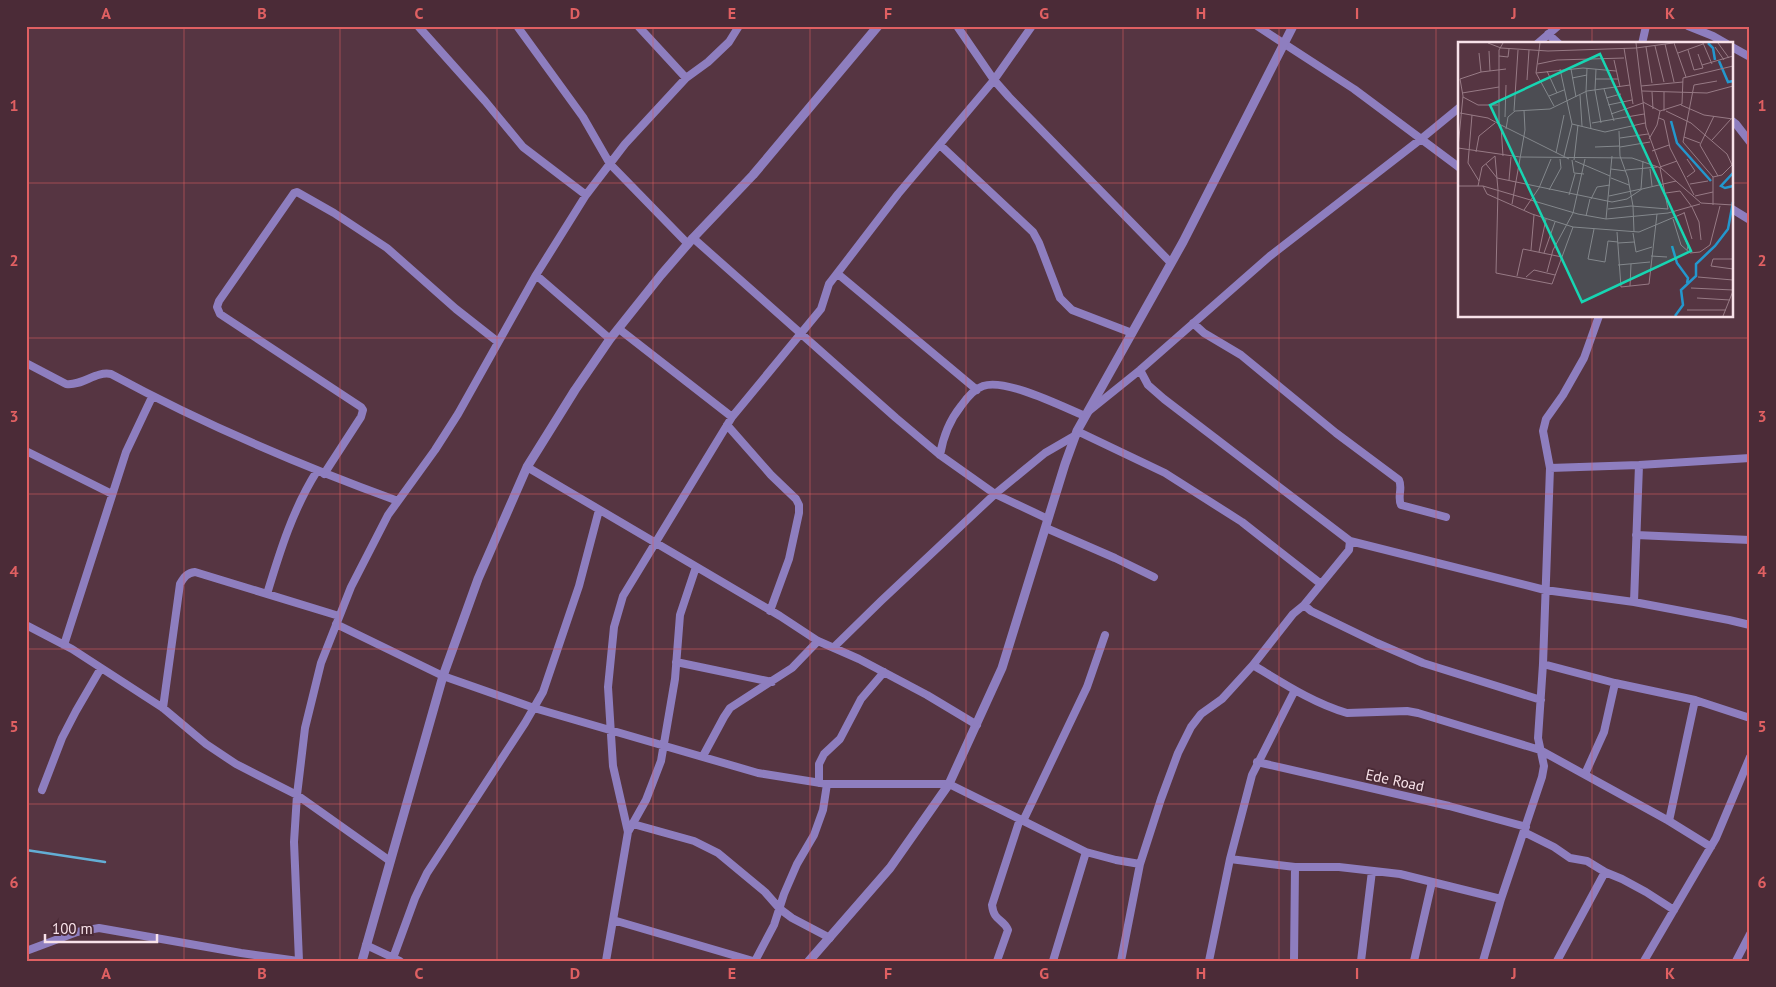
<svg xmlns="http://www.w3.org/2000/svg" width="1776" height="987" viewBox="0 0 1776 987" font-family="'PT Sans',sans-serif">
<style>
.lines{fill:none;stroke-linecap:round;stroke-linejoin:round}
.stream{stroke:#63aed5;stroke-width:2.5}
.minor{stroke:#8e7ebf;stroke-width:8}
.tertiary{stroke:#8e7ebf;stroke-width:9}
.grid{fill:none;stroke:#e06062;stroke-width:1;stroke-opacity:0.55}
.labels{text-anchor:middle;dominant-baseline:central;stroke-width:4;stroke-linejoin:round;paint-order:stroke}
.street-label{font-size:15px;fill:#f8e2e9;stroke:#4b2b37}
.inset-river{fill:none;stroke:#2397cd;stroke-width:2.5}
.inset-road{fill:none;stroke:#977a85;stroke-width:1}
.view{fill:#17d5b2;fill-opacity:0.15;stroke:#17d5b2;stroke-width:2.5}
.inset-edge{fill:none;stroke:#f8e2e9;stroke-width:2.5}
.neatline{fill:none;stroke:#e06062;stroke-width:2}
.grid-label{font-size:16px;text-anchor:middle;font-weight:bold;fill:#e06062}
</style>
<rect width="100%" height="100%" fill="#563542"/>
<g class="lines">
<!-- stream -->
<path class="stream" d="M26 850 105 862"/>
<!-- minor -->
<path class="minor" d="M418 26 485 101 523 147 586 195
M517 26 583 117 610 164 688 244
M638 26 686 78
M957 26 994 80 1009 97 1171 263
M1257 26 1354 89 1460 168
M1688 26 1713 36 1727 44
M1548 34 1559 44
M1537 44 1558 26
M1642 44 1646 26
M1732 47 1750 57
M1732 121 1736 124 1750 142
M940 145 1033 232 1039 243 1060 298 1072 310 1132 333
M1732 209 1750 220
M693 238 896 418 940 455 995 494 1048 519
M838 274 977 390
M536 275 610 339
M1193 323 1204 333 1241 355 1336 433 1399 480C1403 488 1397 497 1401 505L1446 517
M619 329 732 417
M26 363 66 384C83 386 95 371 111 374 203 424 299 465 398 501
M1140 370 1148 385 1164 399 1350 541 1545 590 1634 602 1729 620 1750 625
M1089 411 1140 370 1270 256 1421 139 1460 107
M727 425 771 475 796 499 799 505V513L789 559 770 611
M1077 431 1165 473 1242 522 1321 584
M26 451 112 494
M940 455C943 437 949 421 961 406 966 399 974 389 983 386 1006 378 1063 407 1085 416
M527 467 780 616 818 641 859 659 927 695 977 725
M1550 468 1639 465 1750 458
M324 474 361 417 363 410 361 407 220 314 217 307 219 301 294 193 297 192 334 213 387 248 456 309 498 342
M1046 528 1115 558 1154 577
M1636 535 1750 540
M267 594C280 551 293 509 317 471
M1634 602 1639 465
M1304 605 1311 611 1377 643 1423 663 1541 700
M336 624 443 676 534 708 758 773 827 784H949L1086 852 1116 860 1140 864
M26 625 72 649 163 708 206 744 236 764 297 795 390 861
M64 645 126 452 152 397
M834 647 881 601 995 494 1045 453 1076 435
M676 662 772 682
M1543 664 1615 683 1695 700 1750 718
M1253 665C1283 683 1313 703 1347 713L1407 711 1418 713 1540 750 1669 821 1711 847
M163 708 180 584C184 577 187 573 195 572L339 616
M703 756 724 717 730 708 792 668 818 641
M1257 762 1449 806 1526 827
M1585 774 1604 732 1615 683
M819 783V764L824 754 840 739 861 699 884 672
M42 790 62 738 76 711 101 668
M1023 821 1087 687 1105 635
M1669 821 1695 700
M633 824 694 841 718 853 765 892 780 909 792 918 830 938
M628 832 646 800 661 761 675 679 680 615 696 567
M1524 832 1554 847 1570 858 1587 861 1605 872 1622 879 1646 892 1674 910
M1230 859 1295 867H1339L1400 874 1501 899
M613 920 753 961
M366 945 400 961
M26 951 77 932 99 928 241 953 298 961
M393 958 415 898 427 873 525 723 543 692 579 586 599 510
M299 961 294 842 297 795 305 728 321 663 351 587 388 515 435 450 458 414 536 275 586 195 625 144 686 78 708 62 729 42 739 26
M606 961 628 832 613 766 608 687 614 627 623 596 732 417 821 309 829 284 898 194 994 80 1032 26
M755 961 774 925 784 894 797 864 814 835 823 810 827 784
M997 961 1008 930C1003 918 994 922 992 905L1020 819
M1053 961 1086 852
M1121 961 1140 864 1161 799 1178 753 1191 727 1201 714 1222 699 1253 665 1293 614 1304 605 1349 550 1350 541
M1209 961 1230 859 1252 775 1295 690
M1294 961 1295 867
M1361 961 1372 871
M1414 961 1432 882
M1483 961 1501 899 1542 777 1544 766 1538 738 1543 664 1550 468 1543 431 1546 419 1563 395 1584 358 1599 316
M1557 961 1605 872
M1644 961 1716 838 1750 757
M1736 961 1750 934"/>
<!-- tertiary -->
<path class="tertiary" d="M362 961 443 676 478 579 527 467 575 390 610 339 661 275 693 238 753 175 878 26
M809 961 890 868 949 784 1002 668 1065 464 1077 431 1183 242 1293 26"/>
</g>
<!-- grid -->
<path class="grid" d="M184 26V961M340 26V961M497 26V961M653 26V961M810 26V961M966 26V961M1123 26V961M1279 26V961M1436 26V961M1592 26V44M26 183H1460M1732 183H1750M1592 316V961M26 338H1750M26 494H1750M26 649H1750M26 804H1750"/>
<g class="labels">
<!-- street labels -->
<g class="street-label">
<text transform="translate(1395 780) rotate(12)">Ede Road</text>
</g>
</g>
<!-- overview -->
<g transform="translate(1458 42)">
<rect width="275" height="275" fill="#563542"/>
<path class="inset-river" d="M250 1 255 6 257 18M261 19 270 40 275 39M213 79 219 101 253 139M275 131 263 144 267 146 275 144M214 204 219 221 230 236 229 241M217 274 225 263 223 248 238 234V222L257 204 270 187 275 160"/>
<path class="inset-road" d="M30 1 43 6 90 9 178 6 215 1M45 1 41 8V82L111 117M82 1 78 31 96 64M178 1 188 85 203 126M216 1 228 35M245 1 254 22M260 1 271 16M207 2 216 40M197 4 206 40M188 5 194 41M257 5 266 18M166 6 175 62M230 8 236 28 245 26 240 12M31 9 32 29M21 11 23 30M220 11 245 2M41 14 50 15 51 7M156 18 162 45M80 22 99 18 166 16M244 23 275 14M129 26 128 50 133 87M102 27 114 82 106 114M113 27 118 55M89 29 99 51M78 31 125 26 158 29M114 36 129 33M138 37H160M69 38 71 8M183 44 225 40M146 47 156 79M137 48 143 81M137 48 138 27M184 49 249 51 275 44M194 50 195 67M206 50V69M4 51 41 45M122 53 124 84M91 54 106 48M5 55 20 63H40M148 56 163 52M185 60 202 69 224 62 225 36 275 24M150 63 174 58M223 63 246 73 275 77M56 69 60 8M208 69 233 81 269 112 274 123 264 133 255 135M2 71 30 76 41 82M153 72 185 61M14 73 10 121 21 139M256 74 242 103 260 134M47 75 48 43M201 76 206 78 212 106 236 153M134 81 186 72M114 82 147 90 187 81M43 84 45 114M48 87 50 75 57 69 92 67 129 49 172 43M161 89 162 114 170 136 175 164 176 190M226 95 242 101M162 96 190 92M191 97 199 83 202 69M254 98 273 77M137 105 162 104M162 105 192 100M0 106 62 115 174 116 203 126 243 161 275 163M0 106 5 54 2 37 23 30 48 27M194 109 211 103M18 110 21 94 37 81M98 111 106 73M37 114 40 148M114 118 116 131 126 132M116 118 120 83M117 119 152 134M28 122 39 136 154 160 169 157 184 147 218 139M202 125 219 119M202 126 210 167M153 127 168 129M192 127 194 144M168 128 199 125M229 135 237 129 229 117M153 136 171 143M51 138 53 115M232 142 250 139M0 144H25L120 172 148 177 210 171 242 162M20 144 24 125 37 114M25 144 29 152 74 172 115 185 181 190 226 171M183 147 185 119M40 148 38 231 94 242 115 185M91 148 103 126 102 117M208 151 222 149 234 165 241 180 243 198M111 153 117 132M151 154 183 147M237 154 255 150M133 157 139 145 152 143M54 162 67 88 66 68M255 163V135L225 100 236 43 259 39M150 167 173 164 210 167M66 168 81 146 93 117M226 170 234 197M115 171 127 117M128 174 132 157M218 176 230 204 229 208M148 177 154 114M215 177 223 203 232 211 242 210 252 203 262 164M136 187 130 217 147 220 150 199 160 200M159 190 163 245 191 242 199 172M175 191 178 210 194 205M160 201 176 200M73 208 76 173M81 210 88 177M86 211 97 180M193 214 209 215M275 217H255L253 224 275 227M160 223 192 220M89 230 95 208 115 171M59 234 65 207 104 215M68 235 76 228 97 233M240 235 275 238M172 244 173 222M233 246 275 248M239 256 272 258M229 268H268M265 274 275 249"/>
<path class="view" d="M142 12 233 209 124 260 32 63Z"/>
<rect width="275" height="275" class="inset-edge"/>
</g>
<!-- border -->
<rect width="1776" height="987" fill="none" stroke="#4b2b37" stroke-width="55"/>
<!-- scale -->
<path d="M45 934v8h112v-8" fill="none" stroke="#f8e2e9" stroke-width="2.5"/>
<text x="52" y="934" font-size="15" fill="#f8e2e9" stroke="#4b2b37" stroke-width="4" paint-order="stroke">100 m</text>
<rect x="28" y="28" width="1720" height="932" class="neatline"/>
<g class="grid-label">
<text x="106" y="19">A</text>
<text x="262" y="19">B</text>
<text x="419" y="19">C</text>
<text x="575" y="19">D</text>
<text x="732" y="19">E</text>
<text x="888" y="19">F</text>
<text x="1044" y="19">G</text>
<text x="1201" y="19">H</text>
<text x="1357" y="19">I</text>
<text x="1514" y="19">J</text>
<text x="1670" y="19">K</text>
<text x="14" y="111">1</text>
<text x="1762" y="111">1</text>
<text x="14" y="266">2</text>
<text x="1762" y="266">2</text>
<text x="14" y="422">3</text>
<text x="1762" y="422">3</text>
<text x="14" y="577">4</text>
<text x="1762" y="577">4</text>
<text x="14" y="732">5</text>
<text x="1762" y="732">5</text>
<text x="14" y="888">6</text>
<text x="1762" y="888">6</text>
<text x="106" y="979">A</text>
<text x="262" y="979">B</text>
<text x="419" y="979">C</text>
<text x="575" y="979">D</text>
<text x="732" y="979">E</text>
<text x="888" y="979">F</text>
<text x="1044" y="979">G</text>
<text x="1201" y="979">H</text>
<text x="1357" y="979">I</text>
<text x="1514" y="979">J</text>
<text x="1670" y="979">K</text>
</g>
</svg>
